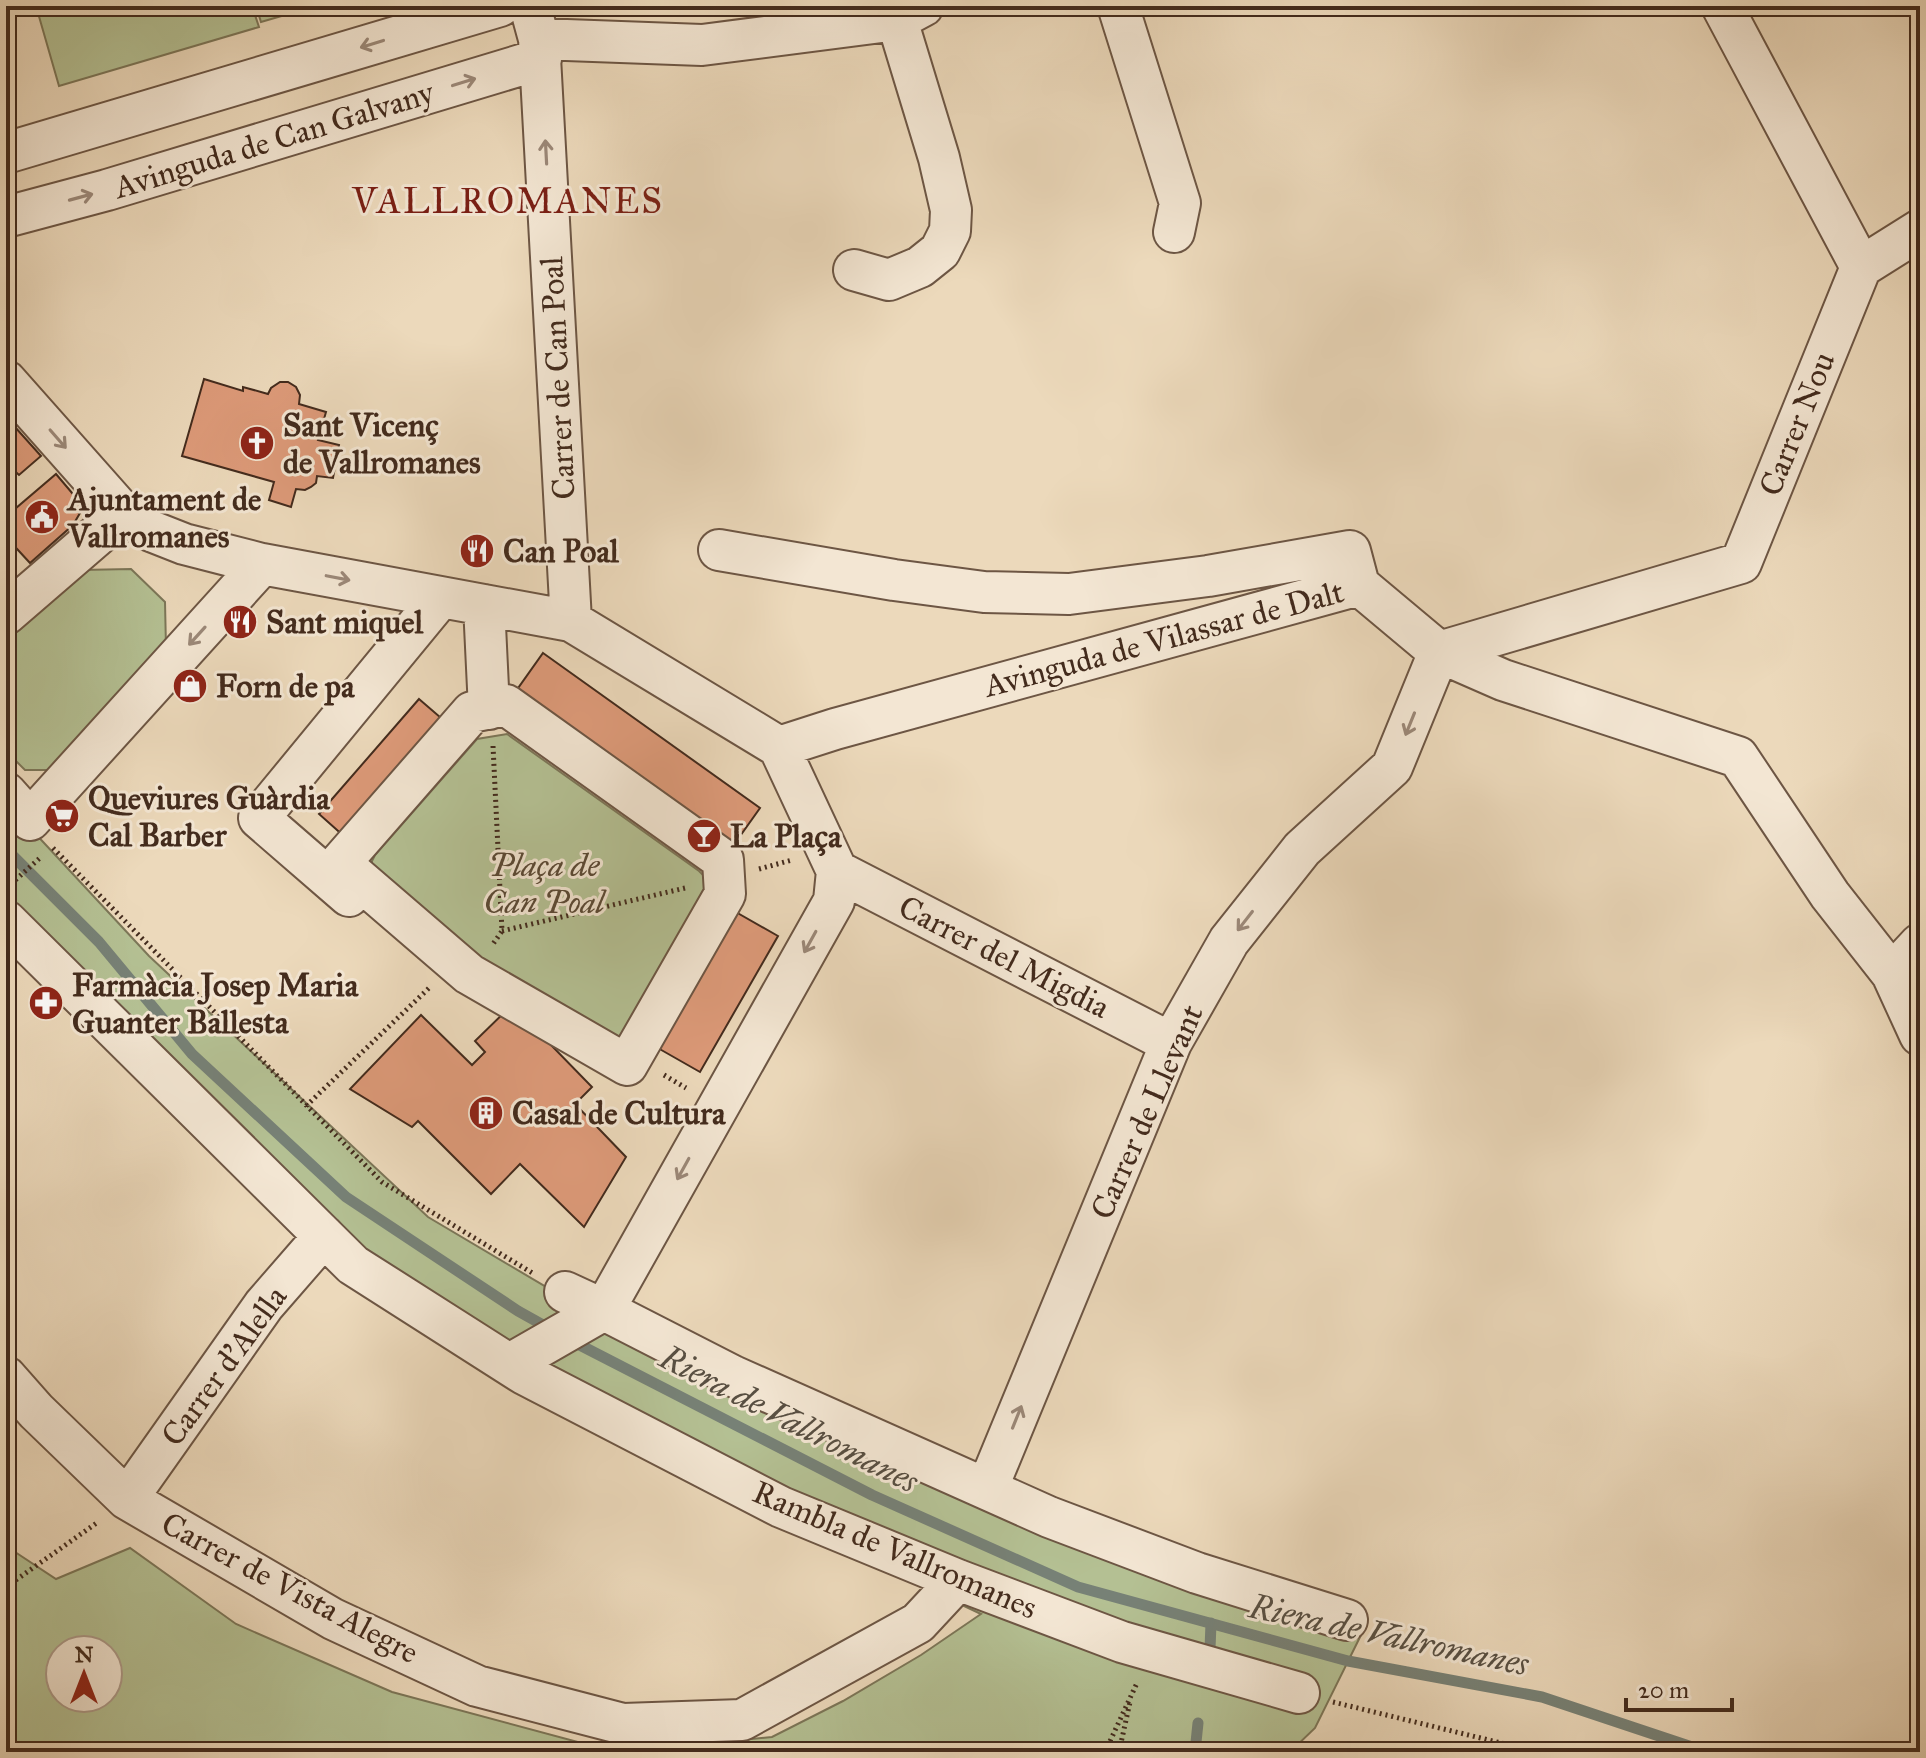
<svg xmlns="http://www.w3.org/2000/svg" width="1926" height="1758" viewBox="0 0 1926 1758" font-family="'IM FELL Great Primer',serif">
<style>
.green{fill:#b4c093;stroke:#7c7658;stroke-width:2;fill-rule:evenodd}
.lines{fill:none;stroke-linecap:round;stroke-linejoin:round}
.stream{stroke:#778176;stroke-width:11}
.building{fill:#dd9a79;stroke:#432b1d;stroke-width:2}
.minor-casing{stroke:#6d5644;stroke-width:44}
.path{stroke:#432b1d;stroke-width:5;stroke-dasharray:2 4;stroke-linecap:butt}
.minor{stroke:#f3e6d3;stroke-width:40}
.oneway{stroke:#9b8878}
.labels{text-anchor:middle;dominant-baseline:central;stroke-width:6;stroke-linejoin:round;paint-order:stroke}
.street-label{font-size:32px;fill:#432b1d;stroke:#f3e6d3}
.poi-label{font-size:32px;font-weight:bold;fill:#432b1d;stroke:#f3e6d3;text-anchor:start}
.park-label{font-size:32px;font-style:italic;fill:#5a4935;stroke:#f3e6d3}
.water-label{font-size:34px;font-style:italic;fill:#584f42;stroke:#f3e6d3}
.quarter-label{font-size:36px;letter-spacing:2px;fill:#7a1f14;stroke:#f3e6d3}
</style>
<rect width="100%" height="100%" fill="#ecd9bb"/>
<filter id="stains"><feTurbulence type="fractalNoise" baseFrequency=".0025" numOctaves="4"/><feColorMatrix values="0 0 0 0 .2 0 0 0 0 .09 0 0 0 0 .02 0 0 0 .5 -.17"/></filter>
<radialGradient id="worn" r=".72"><stop offset=".6" stop-color="#630" stop-opacity="0"/><stop offset="1" stop-color="#630" stop-opacity=".3"/></radialGradient>
<!-- green -->
<path class="green" d="M36 6H252L259 27 59 86Z
M256 6H316L261 22Z
M131 569 165 602 166 648 54 770H25L6 751V635L81 570Z
M507 734 699 871 710 882 624 1036 613 1037 481 963 372 868V861L375 855 477 739Z
M6 802 149 956 428 1217 678 1365 1119 1558 1361 1635 1315 1728 1290 1752H617L772 1737 843 1701 921 1655 981 1614 527 1399 271 1205 6 940Z
M6 1546 56 1579 130 1548 236 1624 392 1692 615 1752H6ZM108 1650V1698H60V1650Z"/>
<g class="lines">
<!-- stream -->
<path class="stream" d="M6 849 99 942 192 1054 346 1197 518 1311 552 1330
M570 1340 872 1495 1078 1587 1348 1661 1542 1697 1707 1752
M1210 1649 1211 1623
M1195 1752 1198 1723"/>
</g>
<!-- building -->
<path class="building" d="M204 379 243 391V387L268 394 271 388 280 382H288L296 387 300 395 299 404 326 412 318 440 339 445 333 478 317 476 316 483 311 487 305 490 296 489 291 507 269 500 274 482 182 456Z
M6 417 41 456 19 475 6 463Z
M56 474 78 500 80 513 73 525 30 563 6 537V497L16 508Z
M543 653 760 808 723 860 506 705Z
M419 699 455 730 355 846 319 814Z
M720 903 778 936 700 1072 642 1039Z
M512 1005 592 1087 575 1104 626 1157 584 1227 520 1164 491 1194 418 1121 412 1127 350 1089 421 1015 472 1065 485 1052 475 1041Z"/>
<g class="lines">
<!-- minor casing -->
<g class="minor-casing">
<path id="minor" d="M530 6 539 39 571 621
M1118 6 1180 203 1174 232
M539 39 702 45 897 20 923 6
M6 153 500 6
M6 217 107 190 541 59
M1861 267 1920 230
M854 270 889 280 920 267 940 251 950 231 951 210 939 158 897 20
M6 381 123 513 151 531 184 544 262 564 30 820 6 793
M719 550 894 580 984 592 1069 594 1208 576 1350 551 1359 585
M262 564 571 621 779 747 835 729 1359 585 1439 652 1503 680 1738 757 1830 895 1892 974 1920 1035
M484 605 489 709
M6 614 123 513
M506 705 723 860 725 894 627 1065 469 974 340 863 472 712Z
M779 747 837 871
M837 871 1171 1043
M349 896 259 818 440 598
M6 921 353 1265 524 1374 781 1507 958 1580 1122 1642 1299 1693
M1892 974 1920 944
M565 1292 604 1310 733 1376 1049 1517 1197 1573 1347 1620
M604 1310 834 901 837 871
M510 1364 604 1310
M6 1377 36 1411 127 1499 333 1619 477 1686 623 1724 742 1720 918 1623 958 1580
M987 1489 1171 1043 1229 941 1302 849 1392 767 1439 652 1741 563 1861 267 1722 6
M127 1499 264 1305 324 1236"/>
</g>
<!-- path -->
<path class="path" d="M493 746 502 931 493 944
M53 848 382 1182 534 1274
M759 869 792 860
M11 884 42 856
M502 931 685 888
M664 1075 686 1088
M306 1106 429 988
M6 1587 98 1522
M1333 1702 1538 1752
M1105 1752 1137 1683
M1119 1752 1130 1702"/>
<!-- minor -->
<use href="#minor" class="minor"/>
</g>
<!-- one-way arrows -->
<defs><path id="oneway-shaft" d="M-6 0H5M1.5-3L5.5 0L1.5 3" fill="none" stroke-width="1.6" stroke-linecap="round" stroke-linejoin="round" transform="scale(2)"/></defs>
<g class="oneway">
<use href="#oneway-shaft" transform="translate(372 44) rotate(163)"/>
<use href="#oneway-shaft" transform="translate(464 82) rotate(-17)"/>
<use href="#oneway-shaft" transform="translate(546 152) rotate(-93)"/>
<use href="#oneway-shaft" transform="translate(81 197) rotate(-15)"/>
<use href="#oneway-shaft" transform="translate(58 439) rotate(49)"/>
<use href="#oneway-shaft" transform="translate(338 578) rotate(11)"/>
<use href="#oneway-shaft" transform="translate(197 636) rotate(132)"/>
<use href="#oneway-shaft" transform="translate(1410 724) rotate(112)"/>
<use href="#oneway-shaft" transform="translate(1245 921) rotate(128)"/>
<use href="#oneway-shaft" transform="translate(810 942) rotate(119)"/>
<use href="#oneway-shaft" transform="translate(683 1169) rotate(119)"/>
<use href="#oneway-shaft" transform="translate(1017 1417) rotate(-68)"/>
</g>
<!-- icons -->
<defs>
<g id="church-disc" transform="scale(1.8)"><circle r="9.5" fill="#8f2418" stroke="#f3e6d3"/><path d="M-1.2-6h2.4v3.5h3.3v2.4h-3.3V6h-2.4V-.1h-3.3v-2.4h3.3Z" fill="#fff"/></g>
<g id="civic-disc" transform="scale(1.8)"><circle r="9.5" fill="#8f2418" stroke="#f3e6d3"/><path d="M-.6-6.5H3V-4.5H.6V-3L4-1V1h2V6H-6V1h2V-1L-.6-3ZM-1.2 2.5V6h2.4V2.5Z" fill="#fff"/></g>
<g id="restaurant-disc" transform="scale(1.8)"><circle r="9.5" fill="#8f2418" stroke="#f3e6d3"/><path d="M-5-6h1v4h1v-4h1v4h1v-4h1v5L-1.5 .5V6h-2V.5L-5-1ZM5-6V6H3V1.5H1.5Q1.5-4 5-6Z" fill="#fff"/></g>
<g id="shop-disc" transform="scale(1.8)"><circle r="9.5" fill="#8f2418" stroke="#f3e6d3"/><path d="M-5-2.5h2.3a2.7 3.5 0 0 1 5.4 0H5L5.5 6h-11ZM-1.5-2.5h3a1.5 2.3 0 0 0-3 0Z" fill="#fff"/></g>
<g id="supermarket-disc" transform="scale(1.8)"><circle r="9.5" fill="#8f2418" stroke="#f3e6d3"/><path d="M-6-5.5h2.5l.6 2H6L4.5 2H-2.5L-4.4-4H-6ZM-1.5 3.2a1.3 1.3 0 1 0 .1 0ZM3 3.2a1.3 1.3 0 1 0 .1 0Z" fill="#fff"/></g>
<g id="bar-disc" transform="scale(1.8)"><circle r="9.5" fill="#8f2418" stroke="#f3e6d3"/><path d="M-6-5H6L.8 .8V4.5H3.5V6h-7V4.5H-.8V.8Z" fill="#fff"/></g>
<g id="pharmacy-disc" transform="scale(1.8)"><circle r="9.5" fill="#8f2418" stroke="#f3e6d3"/><path d="M-2-6h4v4h4v4h-4v4h-4v-4h-4v-4h4Z" fill="#fff"/></g>
<g id="building-disc" transform="scale(1.8)"><circle r="9.5" fill="#8f2418" stroke="#f3e6d3"/><path d="M-4-6H4V6H1V3H-1V6H-4ZM-2.5-4.3h1.7v1.8h-1.7ZM.8-4.3h1.7v1.8H.8ZM-2.5-1h1.7V.8h-1.7ZM.8-1h1.7V.8H.8Z" fill="#fff"/></g>
</defs>
<g fill-rule="evenodd">
<use href="#church-disc" x="257" y="443"/>
<use href="#civic-disc" x="42" y="517"/>
<use href="#restaurant-disc" x="477" y="551"/>
<use href="#restaurant-disc" x="240" y="622"/>
<use href="#shop-disc" x="190" y="686"/>
<use href="#supermarket-disc" x="62" y="816"/>
<use href="#bar-disc" x="704" y="836"/>
<use href="#pharmacy-disc" x="46" y="1003"/>
<use href="#building-disc" x="486" y="1113"/>
</g>
<g class="labels">
<!-- street labels -->
<g class="street-label">
<text transform="translate(274 140) rotate(-17)">Avinguda de Can Galvany</text>
<text transform="translate(558 378) rotate(-93)">Carrer de Can Poal</text>
<text transform="translate(1797 424) rotate(-68)">Carrer Nou</text>
<text transform="translate(1164 639) rotate(-15)">Avinguda de Vilassar de Dalt</text>
<text transform="translate(1004 957) rotate(27)">Carrer del Migdia</text>
<text transform="translate(1147 1112) rotate(-66)">Carrer de Llevant</text>
<text transform="translate(224 1366) rotate(-54)">Carrer d'Alella</text>
<text transform="translate(895 1550) rotate(23)">Rambla de Vallromanes</text>
<text transform="translate(290 1588) rotate(28)">Carrer de Vista Alegre</text>
</g>
<!-- poi labels -->
<g class="poi-label">
<text x="283" y="425">Sant Vicenç<tspan x="283" dy="37">de Vallromanes</tspan></text>
<text x="68" y="499">Ajuntament de<tspan x="68" dy="37">Vallromanes</tspan></text>
<text x="503" y="551">Can Poal</text>
<text x="266" y="622">Sant miquel</text>
<text x="216" y="686">Forn de pa</text>
<text x="88" y="798">Queviures Guàrdia<tspan x="88" dy="37">Cal Barber</tspan></text>
<text x="730" y="836">La Plaça</text>
<text x="72" y="985">Farmàcia Josep Maria<tspan x="72" dy="37">Guanter Ballesta</tspan></text>
<text x="512" y="1113">Casal de Cultura</text>
</g>
<!-- park labels -->
<g class="park-label">
<text x="544" y="865">Plaça de<tspan x="544" dy="37">Can Poal</tspan></text>
</g>
<!-- water labels -->
<g class="water-label">
<text transform="translate(789 1419) rotate(27)">Riera de Vallromanes</text>
<text transform="translate(1389 1635) rotate(12)">Riera de Vallromanes</text>
</g>
<!-- quarter labels -->
<g class="quarter-label">
<text x="508" y="201">VALLROMANES</text>
</g>
</g>
<!-- margin -->
<rect width="1926" height="1758" fill="none" stroke="#ecd9bb" stroke-width="32"/>
<rect x="8" y="8" width="1910" height="1742" fill="none" stroke="#432b1d" stroke-width="4"/>
<rect x="16" y="16" width="1894" height="1726" fill="none" stroke="#432b1d" stroke-width="2"/>
<!-- north arrow -->
<g transform="translate(84 1674)"><circle r="38" fill="#f3e6d3" stroke="#ad9b8a" stroke-width="2"/>
<path d="M0-6L14 30L0 20L-14 30Z" fill="#8f2418"/>
<text y="-12" font-size="22" font-weight="bold" text-anchor="middle" fill="#432b1d">N</text>
</g>
<!-- scale -->
<path d="M1626 1698v12h106v-12" fill="none" stroke="#432b1d" stroke-width="4"/>
<text x="1638" y="1698" font-size="24" fill="#432b1d" stroke="#f3e6d3" stroke-width="6" paint-order="stroke">20 m</text>
<rect width="100%" height="100%" filter="url(#stains)"/>
<rect width="100%" height="100%" fill="url(#worn)"/>
</svg>
